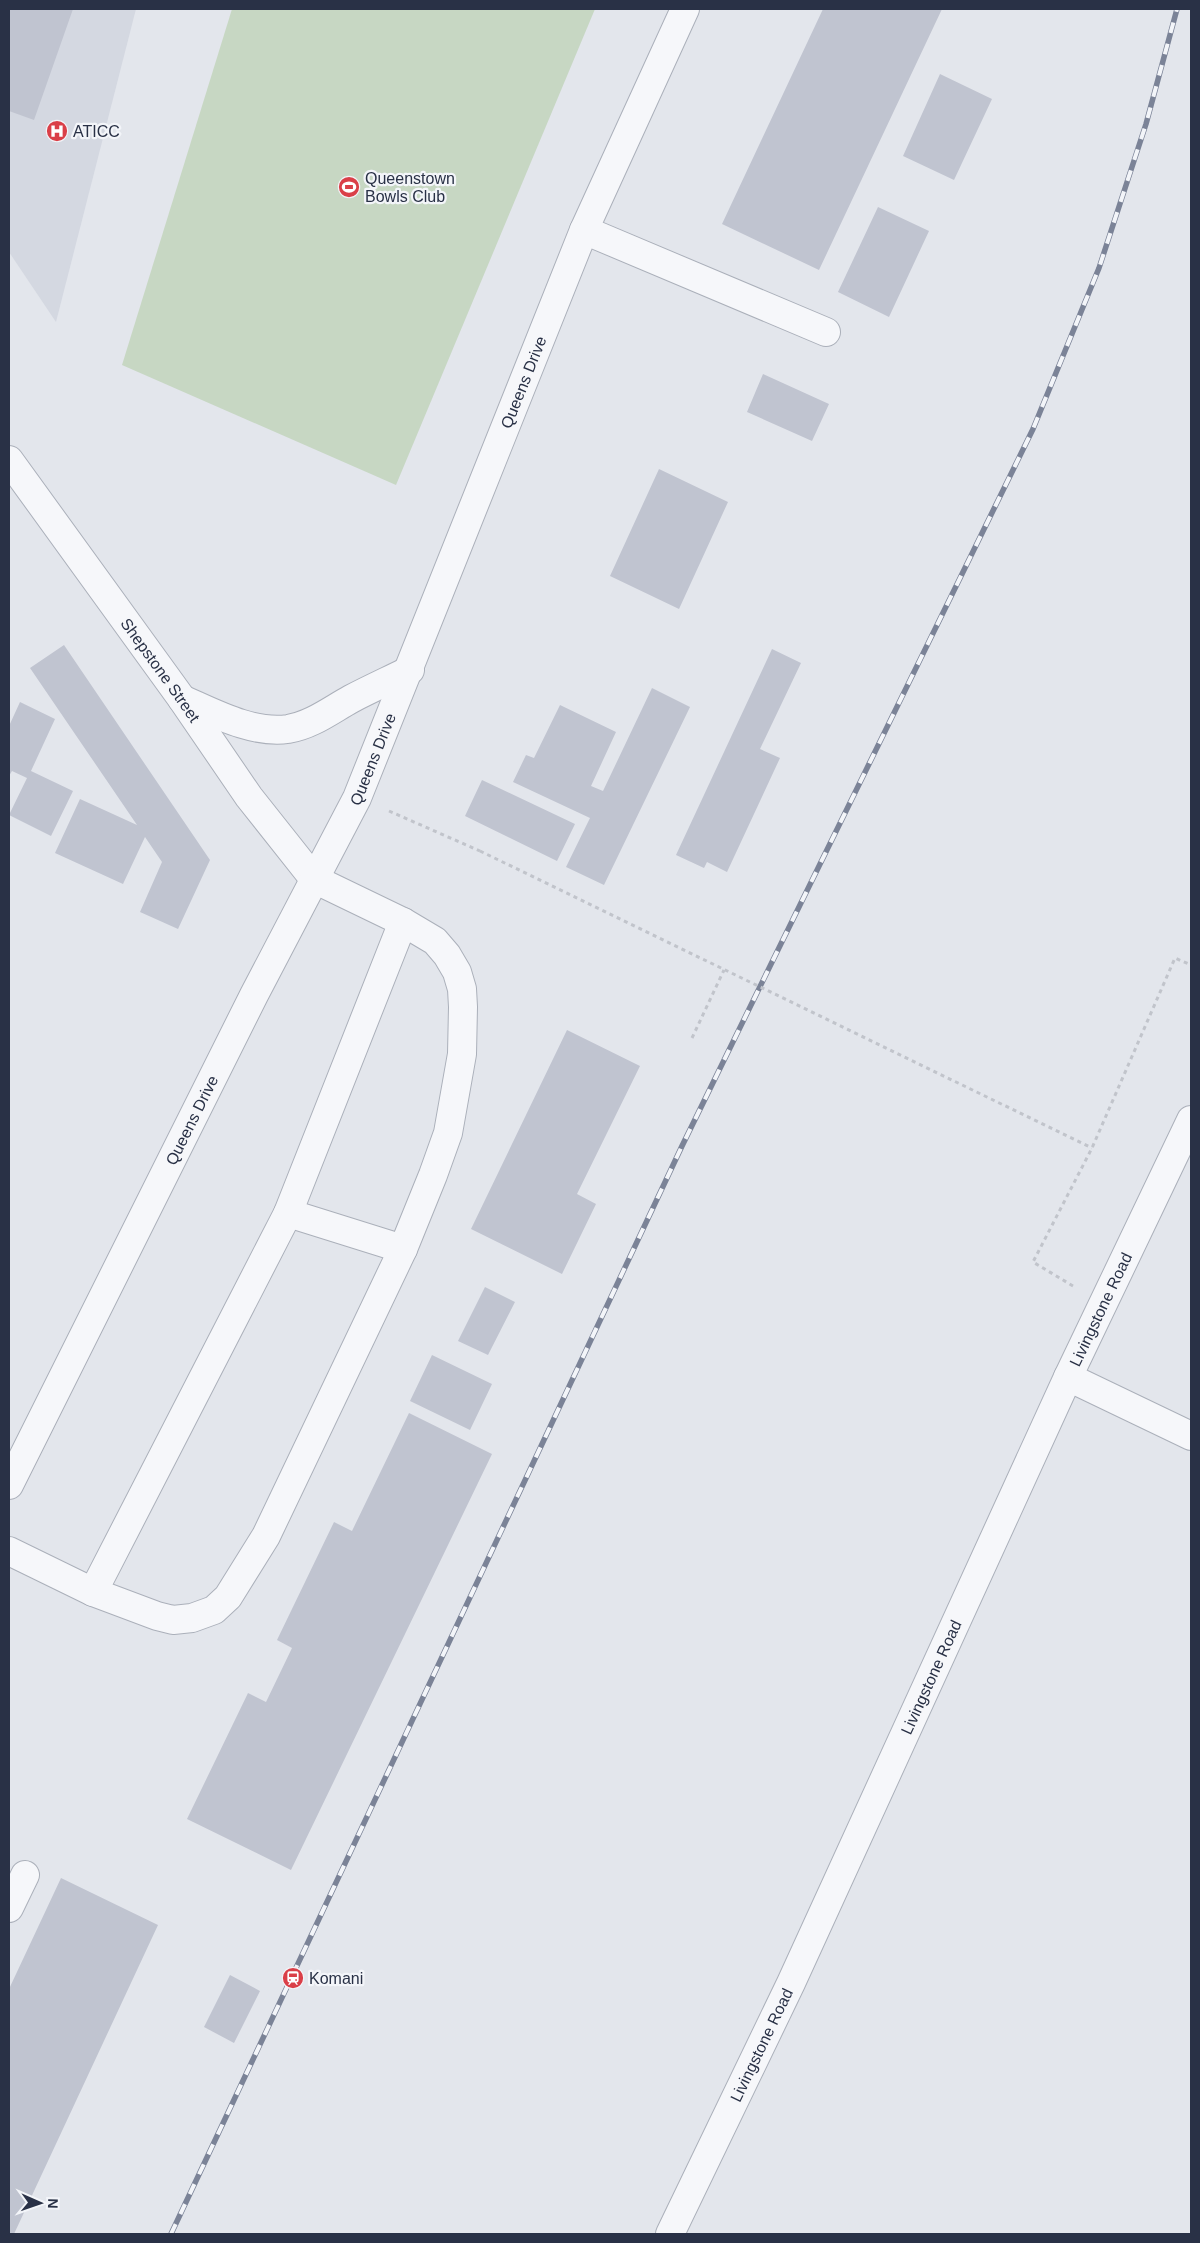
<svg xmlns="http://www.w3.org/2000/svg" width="1200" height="2243" viewBox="0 0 1200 2243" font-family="Helvetica,sans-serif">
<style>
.built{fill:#d4d8e1}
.green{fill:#c7d7c3}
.building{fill:#c0c4d0}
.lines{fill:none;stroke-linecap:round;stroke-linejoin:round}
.minor-casing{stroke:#abb0ba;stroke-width:30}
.path{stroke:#c1c4cb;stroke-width:3;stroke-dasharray:4 4;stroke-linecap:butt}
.minor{stroke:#f6f7fa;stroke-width:28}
.rail-casing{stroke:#7b8397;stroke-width:5.5}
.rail{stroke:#f3f5f9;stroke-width:4;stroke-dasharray:11;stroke-linecap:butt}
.path-bridge{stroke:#c1c4cb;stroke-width:3;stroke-dasharray:4 4;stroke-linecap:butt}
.labels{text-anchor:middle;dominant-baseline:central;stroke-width:4.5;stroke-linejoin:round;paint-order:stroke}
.poi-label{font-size:16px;fill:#293146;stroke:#f3f5f9;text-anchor:start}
.street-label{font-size:16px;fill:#293146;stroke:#f3f5f9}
</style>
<rect width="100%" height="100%" fill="#e3e6ec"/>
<!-- built -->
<path class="built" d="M9 9H136L56 322 9 252Z"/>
<!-- green -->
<path class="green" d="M232 9H595L396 485 122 365Z"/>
<!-- building -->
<path class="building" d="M9 9H73L34 120 9 111Z
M823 9H942L819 270 722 224Z
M940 74 992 99 954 180 903 156Z
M878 207 929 231 889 317 838 292Z
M763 374 829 404 812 441 747 412Z
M659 469 728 502 679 609 610 576Z
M64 645 210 860 178 929 140 912 162 862 145 837 123 884 55 853 80 799 137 825 30 668Z
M772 649 801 663 760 749 780 758 727 872 707 862 704 868 676 855Z
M652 688 690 707 604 885 566 867 590 818 513 782 526 755 534 758 560 705 616 732 591 786 603 791Z
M20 702 55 719 31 771 73 791 51 836 9 815 27 778 12 771 9 776V726Z
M482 780 575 824 557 861 465 816Z
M567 1030 640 1066 577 1194 596 1204 562 1274 471 1229Z
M485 1287 515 1302 488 1355 458 1341Z
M432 1355 492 1384 470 1430 410 1401Z
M409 1413 492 1454 291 1870 187 1819 248 1693 266 1702 292 1648 277 1640 334 1522 352 1531Z
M61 1878 158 1925 14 2234H9V1989Z
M230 1975 260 1991 234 2043 204 2027Z"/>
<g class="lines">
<!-- minor casing -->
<g class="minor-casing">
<g id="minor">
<path d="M584 230 826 332"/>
<path id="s1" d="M9 460 182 699 249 797 314 879 403 922 435 941 447 955 457 972 462 989 463 1007 462 1054 448 1133 433 1175 403 1249 266 1536 228 1597 214 1610 192 1618 173 1620 157 1616 93 1592 9 1551"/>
<path d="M182 699C214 713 252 734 288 729 312 725 331 710 351 699 370 689 390 680 410 670"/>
<path d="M288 1213 403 1249"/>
<path d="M1068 1377 1191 1436"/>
<path id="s2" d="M9 1485 254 995 357 798 584 230 685 9"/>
<path d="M93 1592 288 1213 403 922"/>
<path d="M9 1908 25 1875"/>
<path id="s3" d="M670 2234 791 1983 1068 1377 1191 1120"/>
</g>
</g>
<!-- path -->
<path class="path" d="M389 811 480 851
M692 1038 724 970
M1073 1286 1033 1262 1092 1148 1175 958 1191 965"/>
<!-- minor -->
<use href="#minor" class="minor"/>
<!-- rail casing -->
<g class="rail-casing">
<path id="rail" d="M171 2234 682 1146 1033 429 1099 268 1146 124 1177 9"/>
</g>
<!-- rail -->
<use href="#rail" class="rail"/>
<!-- path-bridge -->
<path class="path-bridge" d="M480 851 1092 1148"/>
</g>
<!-- icons -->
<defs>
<g id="hospital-disc" transform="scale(1.125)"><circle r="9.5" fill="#da3f48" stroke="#f3f5f9"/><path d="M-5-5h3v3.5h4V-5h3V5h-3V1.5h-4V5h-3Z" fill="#fff"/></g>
<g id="stadium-disc" transform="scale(1.125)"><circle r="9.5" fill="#da3f48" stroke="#f3f5f9"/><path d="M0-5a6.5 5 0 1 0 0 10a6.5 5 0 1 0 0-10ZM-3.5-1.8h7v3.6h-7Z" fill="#fff"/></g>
<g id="station-disc" transform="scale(1.125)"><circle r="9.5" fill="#da3f48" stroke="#f3f5f9"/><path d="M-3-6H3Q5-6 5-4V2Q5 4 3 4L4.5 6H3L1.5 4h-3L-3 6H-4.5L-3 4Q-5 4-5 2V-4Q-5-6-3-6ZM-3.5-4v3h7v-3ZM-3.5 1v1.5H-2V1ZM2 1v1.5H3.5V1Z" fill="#fff"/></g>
</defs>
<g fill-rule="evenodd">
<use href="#hospital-disc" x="57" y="131"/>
<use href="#stadium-disc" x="349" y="187"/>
<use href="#station-disc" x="293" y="1978"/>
</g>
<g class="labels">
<!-- poi labels -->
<g class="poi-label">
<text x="73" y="131">ATICC</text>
<text x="365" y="178">Queenstown<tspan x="365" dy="18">Bowls Club</tspan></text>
<text x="309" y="1978">Komani</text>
</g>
<!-- street labels -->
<g class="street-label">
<text stroke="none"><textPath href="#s2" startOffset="1218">Queens Drive</textPath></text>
<text stroke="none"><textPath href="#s1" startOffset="259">Shepstone Street</textPath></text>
<text stroke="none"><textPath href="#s2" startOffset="812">Queens Drive</textPath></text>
<text stroke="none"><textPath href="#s2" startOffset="408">Queens Drive</textPath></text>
<text stroke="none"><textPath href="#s3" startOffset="1020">Livingstone Road</textPath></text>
<text stroke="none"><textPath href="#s3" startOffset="615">Livingstone Road</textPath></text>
<text stroke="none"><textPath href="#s3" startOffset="210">Livingstone Road</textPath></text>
</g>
</g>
<!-- border -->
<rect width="1200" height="2243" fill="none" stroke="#293146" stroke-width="20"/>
<!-- north arrow -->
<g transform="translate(40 2203) rotate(92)" stroke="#f3f5f9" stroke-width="4" paint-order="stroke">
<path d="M0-4L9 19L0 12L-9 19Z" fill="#293146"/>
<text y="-8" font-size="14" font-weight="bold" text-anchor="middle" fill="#293146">N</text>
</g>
</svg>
